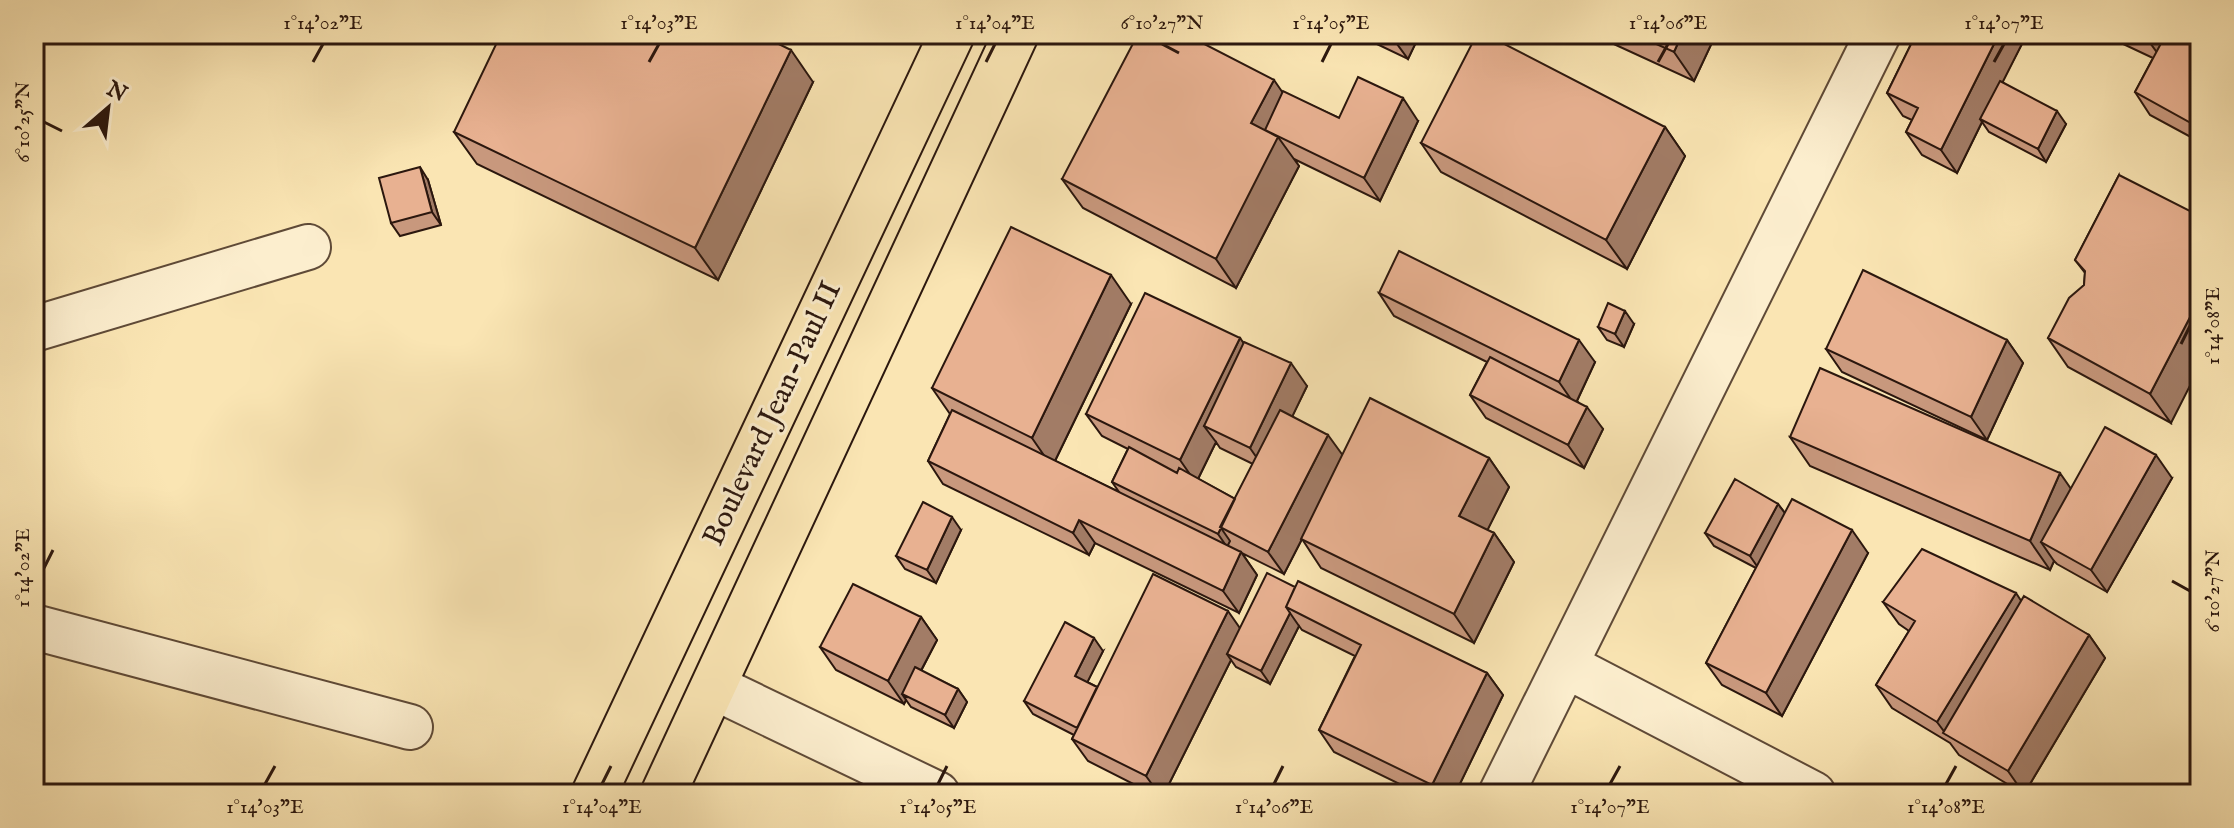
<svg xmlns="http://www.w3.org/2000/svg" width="2234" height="828" viewBox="0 0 2234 828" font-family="'IM FELL English',serif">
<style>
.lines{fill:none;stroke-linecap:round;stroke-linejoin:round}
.minor-casing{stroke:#5f4a37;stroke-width:48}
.major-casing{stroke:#2b170e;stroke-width:48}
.minor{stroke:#fceece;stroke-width:44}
.major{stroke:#fae5b3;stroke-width:44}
.wall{fill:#c8987d;stroke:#2b170e;stroke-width:2;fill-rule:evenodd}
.shaded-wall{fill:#a27c66;stroke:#2b170e;stroke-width:2}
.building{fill:#e8b191;stroke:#2b170e;stroke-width:2}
.ticks{fill:none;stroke:#2b170e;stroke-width:3}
.labels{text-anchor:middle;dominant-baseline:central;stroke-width:6;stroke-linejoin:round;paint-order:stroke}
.street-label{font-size:30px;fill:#2b170e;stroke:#fceece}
.neatline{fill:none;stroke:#2b170e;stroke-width:3}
.ticks-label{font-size:20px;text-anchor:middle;fill:#2b170e}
</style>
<rect width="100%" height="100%" fill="#fae5b3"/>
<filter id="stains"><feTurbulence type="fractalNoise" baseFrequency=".0025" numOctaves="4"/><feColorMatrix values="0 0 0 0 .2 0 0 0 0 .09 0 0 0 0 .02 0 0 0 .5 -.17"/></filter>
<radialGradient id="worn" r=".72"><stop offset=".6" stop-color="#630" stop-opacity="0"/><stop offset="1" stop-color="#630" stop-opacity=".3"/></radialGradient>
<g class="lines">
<!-- minor casing -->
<g class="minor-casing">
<path id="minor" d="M34 329 308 247
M34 627 410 727
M1567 666 1813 794
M714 687 937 794
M1501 794 1878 34"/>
</g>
<!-- major casing -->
<g class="major-casing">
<path id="major" d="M594 794 952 34
M663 794 1016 34"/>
</g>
<!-- minor -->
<use href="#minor" class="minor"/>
<!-- major -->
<use href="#major" class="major"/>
</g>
<!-- wall -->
<path class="wall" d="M1356 34H1420L1408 59Z
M1592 34H1716L1694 81Z
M1916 34H2027L2002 82 2066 124 2046 162 1989 132 1982 122 1957 173 1922 155 1906 132 1912 120 1903 116 1887 93Z
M2102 34H2200V142L2150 115 2135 92 2153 58Z
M813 82 718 280 477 164 454 132Z
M1282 92 1339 118 1418 121 1380 201 1294 159 1299 166 1236 288 1083 208 1062 179Z
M1665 127 1685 156 1627 269 1441 172 1421 143Z
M2119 175 2171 423 2068 367 2048 338 2084 285 2085 273 2075 260Z
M428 180 441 225 400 236 391 223Z
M1379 293 1595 362 1577 401 1603 429 1584 468 1486 418 1470 395 1487 362 1394 316Z
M1131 304 1055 461 1119 492 1112 482 1128 449 1102 436 1086 414 1240 338 1243 343 1307 386 1292 416 1342 455 1489 458 1509 487 1487 530 1494 533 1514 562 1474 643 1321 568 1302 539 1284 574 1242 553 1257 575 1239 613 1095 543 1089 555 943 484 928 461 950 414 932 388ZM1216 442 1220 448 1253 464 1235 499 1198 479Z
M1634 324 1624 347 1607 340 1598 327Z
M2007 340 2023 363 1987 440 1842 372 1826 349Z
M1790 437 2071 488 2172 478 2107 592 2057 564 2054 561 2050 570 1810 466Z
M1778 504 1785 513 1868 553 1782 716 1722 685 1706 663 1756 568 1714 546 1705 533Z
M961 530 936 583 905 569 896 556Z
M1295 587 1487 673 1503 695 1455 794H1420L1334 752 1319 730 1355 656 1302 630 1299 626 1270 684 1236 667 1231 660 1164 794H1153L1088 761 1072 739 1074 735 1033 714 1024 701 1103 651 1087 682 1097 687 1240 628Z
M2021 601 2089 635 2105 658 2024 794 1959 755 1950 743 1892 708 1876 685 1909 631 1899 624 1883 602Z
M921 617 937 640 921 671 958 689 967 702 954 728 911 707 906 700 904 704 836 670 820 647Z"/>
<!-- shaded-wall -->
<path class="shaded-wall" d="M1393 34H1420L1408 59 1392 37Z
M1682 34H1716L1694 81 1674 52Z
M1999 34H2027L1983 121 1980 119 1982 122 1957 173 1941 150Z
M2150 34H2177L2164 62 2148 40Z
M791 50 813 82 718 280 695 248Z
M1274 80 1294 109 1278 137 1299 166 1236 288 1216 259 1251 123Z
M1403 98 1418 121 1380 201 1364 178Z
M2057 111 2066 124 2046 162 2038 149Z
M1665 127 1685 156 1627 269 1606 240Z
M420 167 428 180 441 225 432 212Z
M1111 275 1131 304 1052 467 1032 438Z
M2200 298V366L2171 423 2150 394Z
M1625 311 1634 324 1624 347 1615 334Z
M1240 338 1256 361 1204 426 1216 442 1196 483 1180 460Z
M1579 340 1595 362 1575 405 1559 382Z
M2007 340 2023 363 1987 440 1971 417Z
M1291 363 1307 386 1266 471 1250 448Z
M1587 407 1603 429 1584 468 1568 445Z
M1328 435 1344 457 1284 574 1268 552Z
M2156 455 2172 478 2107 592 2091 570Z
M1489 458 1509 487 1480 545 1459 516Z
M2060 473 2080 502 2041 542 2054 561 2050 570 2030 541Z
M1778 504 1787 516 1759 569 1750 556Z
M952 517 961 530 936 583 927 570Z
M1079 520 1095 543 1089 555 1073 533Z
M1221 528 1230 541 1227 547 1218 534Z
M1852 530 1868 553 1782 716 1766 693Z
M1494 533 1514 562 1474 643 1454 614Z
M1241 552 1257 575 1239 613 1223 591Z
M2016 593 2031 616 1946 734 1937 722Z
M1228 611 1244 634 1227 654 1231 660 1164 794H1159L1146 776Z
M1290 613 1299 626 1270 684 1261 671Z
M921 617 937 640 907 697 902 694 906 700 904 704 888 681Z
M2089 635 2105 658 2024 794 2008 771Z
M1094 638 1103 651 1084 689 1075 676Z
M1487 673 1503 695 1455 794H1438L1432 785Z
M958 689 967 702 954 728 945 715Z"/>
<!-- building -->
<path class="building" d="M501 34H758L791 50 695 248 454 132Z
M1138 34H1185L1274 80 1251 123 1278 137 1216 259 1062 179Z
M1477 34H1485L1665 127 1606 240 1421 143Z
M1634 34H1682L1674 52Z
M1916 34H1999L1941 150 1906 132 1918 108 1887 93Z
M2135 34H2150L2148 40Z
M2166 34H2200V128L2135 92Z
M1358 77 1403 98 1364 178 1265 130 1283 91 1339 118Z
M2000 81 2057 111 2038 149 1980 119Z
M420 167 432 212 391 223 379 178Z
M2119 175 2200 216V298L2150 394 2048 338 2069 298 2084 285 2085 271 2075 260Z
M1011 227 1111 275 1032 438 932 388Z
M1399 251 1579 340 1559 382 1379 293Z
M1863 270 2007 340 1971 417 1826 349Z
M1145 293 1240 338 1180 460 1086 414Z
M1608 303 1625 311 1615 334 1598 327Z
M1244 342 1291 363 1250 448 1204 426Z
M1490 357 1587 407 1568 445 1470 395Z
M1820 368 2060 473 2030 541 1790 437Z
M1370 398 1489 458 1459 516 1494 533 1454 614 1301 539Z
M952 410 1241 552 1223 591 1079 520 1073 533 928 461Z
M1280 410 1328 435 1268 552 1220 527Z
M2105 427 2156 455 2091 570 2041 542Z
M1129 447 1177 473 1179 468 1235 499 1218 534 1112 482Z
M1735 479 1778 504 1750 556 1705 533Z
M1792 499 1852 530 1766 693 1706 663Z
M923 502 952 517 927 570 896 556Z
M1922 549 2016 593 1937 722 1876 685 1915 621 1883 602Z
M1267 573 1295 587 1286 607 1290 613 1261 671 1227 654Z
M1153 574 1228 611 1146 776 1072 739Z
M1298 581 1487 673 1432 785 1319 730 1361 645 1286 607Z
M853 584 921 617 888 681 820 647Z
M2024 596 2089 635 2008 771 1943 733Z
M1065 622 1094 638 1075 676 1097 687 1077 728 1024 701Z
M915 667 958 689 945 715 902 694Z
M823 789 833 794H821Z"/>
<!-- ticks -->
<path class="ticks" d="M1162 44 1179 53M313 62 323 44M649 62 659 44M986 62 995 44M1322 62 1331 44M1658 62 1668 44M1994 62 2004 44M44 122 62 131M2181 344 2190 326M44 568 53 550M2172 581 2190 591M265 784 275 766M602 784 611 766M938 784 947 766M1274 784 1283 766M1610 784 1620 766M1946 784 1956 766"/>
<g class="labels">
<!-- street labels -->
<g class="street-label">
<text transform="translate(773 414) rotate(-65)">Boulevard Jean-Paul II</text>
</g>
</g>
<!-- margin -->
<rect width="2234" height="828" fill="none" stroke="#fae5b3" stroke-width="88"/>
<!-- north arrow -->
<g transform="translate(108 108) rotate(28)" stroke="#fceece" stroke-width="6" paint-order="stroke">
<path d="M0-6L14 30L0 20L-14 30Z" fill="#2b170e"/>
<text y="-12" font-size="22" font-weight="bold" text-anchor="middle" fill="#2b170e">N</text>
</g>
<rect x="44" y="44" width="2146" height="740" class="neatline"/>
<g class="ticks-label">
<text x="323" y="29">1°14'02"E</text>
<text x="659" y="29">1°14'03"E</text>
<text x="995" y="29">1°14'04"E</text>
<text x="1162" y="29">6°10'27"N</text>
<text x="1331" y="29">1°14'05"E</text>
<text x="1668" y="29">1°14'06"E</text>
<text x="2004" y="29">1°14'07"E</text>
<text transform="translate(22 122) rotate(-90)" y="7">6°10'25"N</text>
<text transform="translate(2212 326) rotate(-90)" y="7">1°14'08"E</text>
<text transform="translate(22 568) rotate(-90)" y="7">1°14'02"E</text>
<text transform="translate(2212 591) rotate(-90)" y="7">6°10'27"N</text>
<text x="265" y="813">1°14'03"E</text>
<text x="602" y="813">1°14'04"E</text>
<text x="938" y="813">1°14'05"E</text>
<text x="1274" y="813">1°14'06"E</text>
<text x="1610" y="813">1°14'07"E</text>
<text x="1946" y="813">1°14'08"E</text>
</g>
<rect width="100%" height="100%" filter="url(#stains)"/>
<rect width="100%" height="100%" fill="url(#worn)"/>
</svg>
